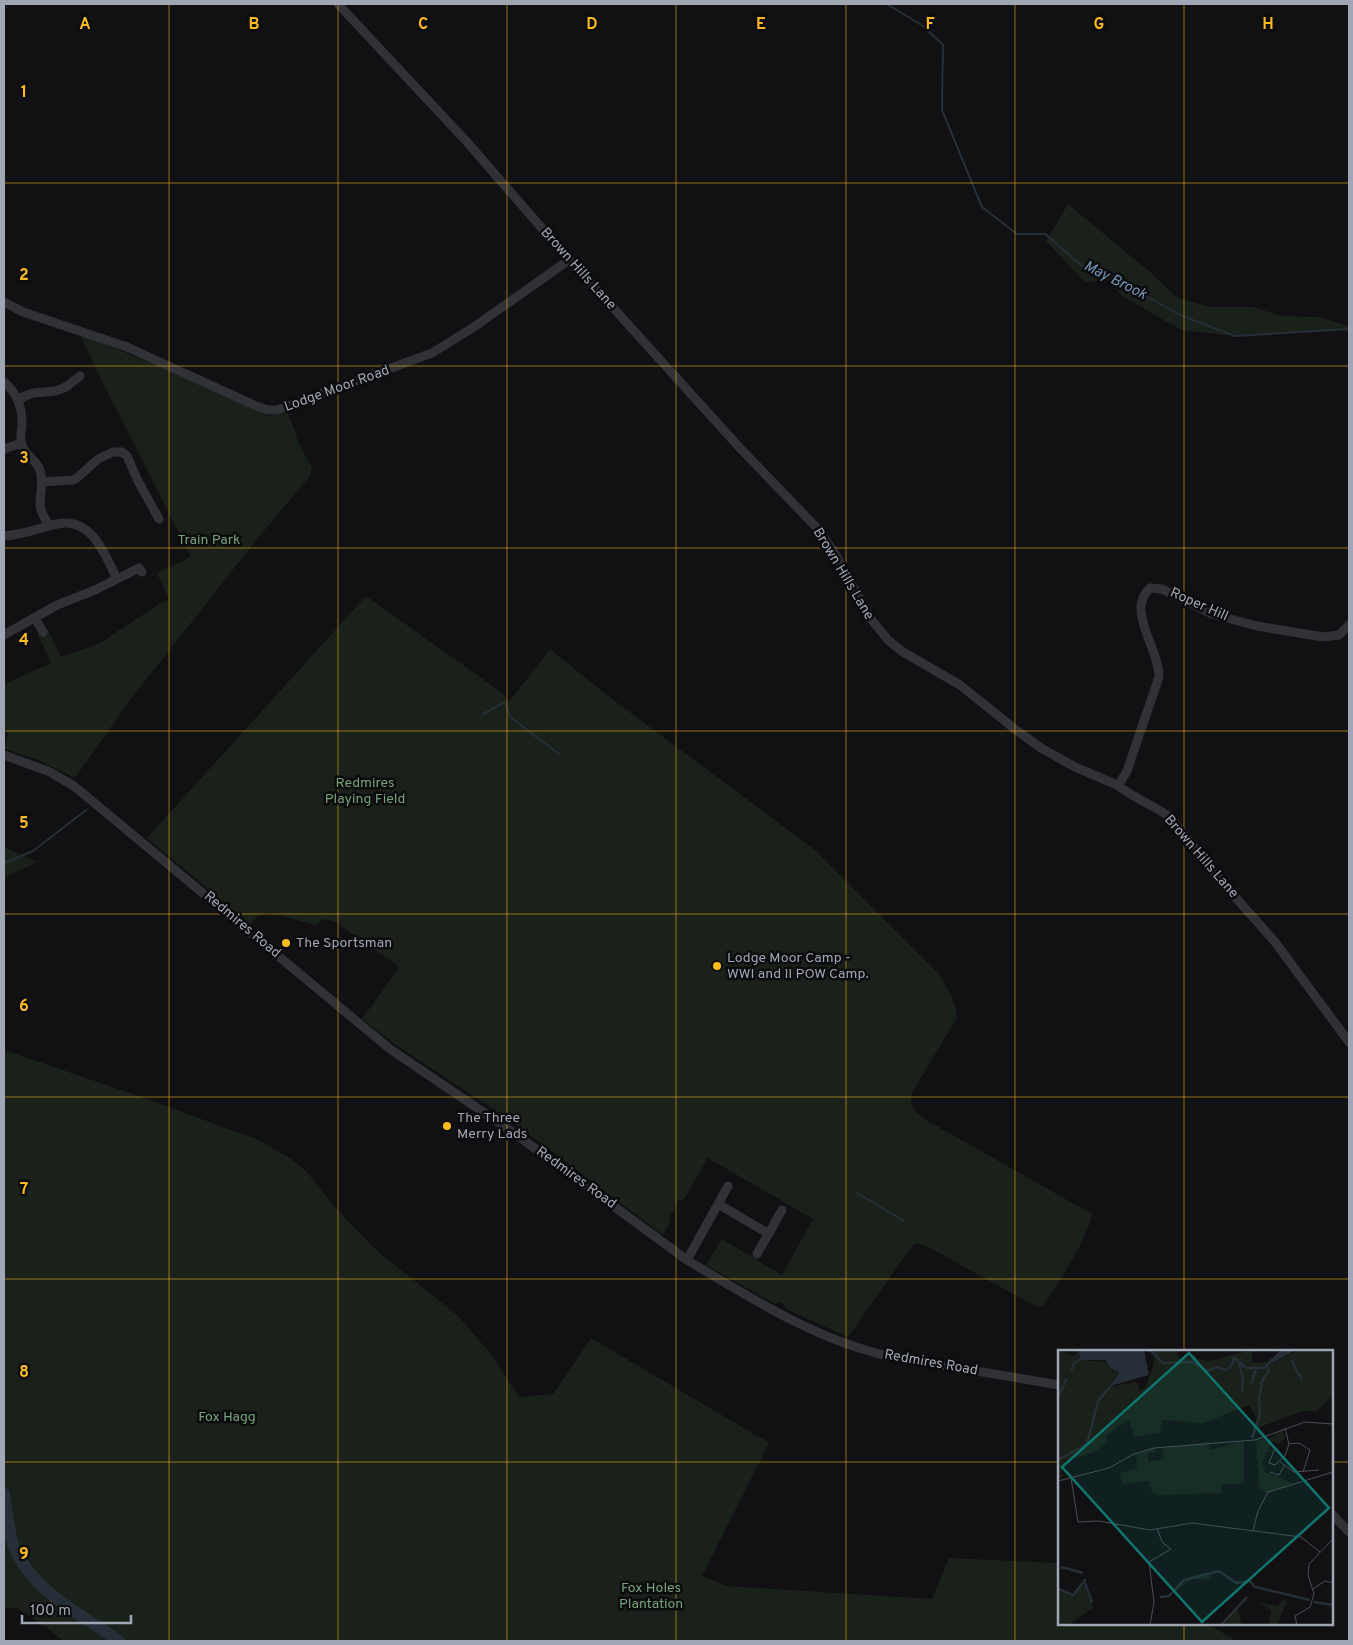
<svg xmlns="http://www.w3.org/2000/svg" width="1353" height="1645" viewBox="0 0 1353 1645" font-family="Overpass,sans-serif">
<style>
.green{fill:#19211a}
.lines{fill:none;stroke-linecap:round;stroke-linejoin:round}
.stream{stroke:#262f37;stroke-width:2}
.river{stroke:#262f37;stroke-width:12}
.street{stroke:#313238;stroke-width:9}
.grid{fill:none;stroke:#ffba1c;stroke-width:1;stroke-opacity:0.55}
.poi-dot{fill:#ffba1c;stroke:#0c0c0e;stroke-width:2}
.labels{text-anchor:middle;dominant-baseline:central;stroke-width:5;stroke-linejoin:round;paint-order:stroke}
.street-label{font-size:14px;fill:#a1a6b5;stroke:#0c0c0e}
.park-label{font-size:14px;fill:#75a279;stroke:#0c0c0e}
.poi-label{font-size:14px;fill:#a1a6b5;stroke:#0c0c0e;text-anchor:start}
.water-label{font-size:15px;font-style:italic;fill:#7394b4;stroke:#0c0c0e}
.inset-river{fill:none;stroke:#262f37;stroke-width:2.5}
.inset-road{fill:none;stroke:#4b4d54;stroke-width:1}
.view{fill:#0f766e;fill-opacity:0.15;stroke:#0f766e;stroke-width:2.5}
.inset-edge{fill:none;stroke:#a1a6b5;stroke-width:2.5}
.grid-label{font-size:16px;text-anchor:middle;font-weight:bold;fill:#ffba1c;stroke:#0c0c0e;stroke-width:5;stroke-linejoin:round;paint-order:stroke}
</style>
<rect width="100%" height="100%" fill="#111113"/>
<!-- green -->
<path class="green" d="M1068 204 1150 272 1178 298 1210 307H1253L1282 316 1319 317 1349 326V329L1235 336 1181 330 1122 296 1110 280 1085 282 1046 241Z
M79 333 165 369 268 416 288 412 299 444 312 468 310 476 258 538 130 700 75 778 38 760 5 749 8 733 4 728V684L51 663 38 635 48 630 61 657 100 643 159 604 169 600 157 573 191 557 101 379Z
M366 596 501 692 509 702 550 649 608 696 815 850 939 974C947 987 956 1001 957 1018L913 1091C908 1107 914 1111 926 1120L1092 1214C1090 1234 1056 1288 1043 1306L1040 1307 1035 1306 934 1250 917 1243 912 1246 848 1337 786 1309 785 1305 779 1302 775 1304 706 1265 722 1239 782 1275 813 1219 708 1158 684 1199 678 1201 669 1218 671 1222 663 1235 510 1120 396 1045 362 1019 398 969V966L334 921 322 919 316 925 272 913C261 912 257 916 250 924L147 838Z
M4 847 37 862 4 878Z
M4 1050 133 1094 259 1140 291 1159 306 1171 332 1204 375 1249 458 1316 490 1353 519 1397 553 1394 591 1338 769 1443 702 1576 727 1586 932 1599 949 1558 1059 1563V1624H1208L1236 1641H63L46 1627 17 1608H4Z"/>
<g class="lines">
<!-- stream -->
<path class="stream" d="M887 4 923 26 943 45 942 110 982 207 1017 234H1045L1088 271 1105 273 1182 316 1235 336 1349 329
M483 714 505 702 510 717 559 754
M4 863 33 851 86 810
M857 1193 904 1221"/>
<!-- river -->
<path class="river" d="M4 1494C7 1512 8 1531 14 1547 33 1593 82 1614 119 1641"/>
<!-- street -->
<path class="street" d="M338 4 467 142 559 248 739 447 816 527 834 552 871 619 888 640 903 652 960 685 1016 730 1041 748 1075 767 1115 784 1132 795 1159 810 1170 817 1221 881 1275 942 1349 1042
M4 302 23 312 127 347 256 406 268 410H277L432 353 474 327 569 260
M4 382C16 392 22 406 22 423 22 429 20 435 21 442 23 455 36 459 40 470 44 482 40 493 40 505 40 512 46 520 49 526
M18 399 33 393 56 391 66 387 80 376
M4 449 21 443
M42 482 73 480 77 478 98 459 113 452H122L127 456 138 481 159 519
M4 536C22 535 39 528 57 524 91 516 105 554 117 579L95 590 57 605 4 635
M117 579 139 568 142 572
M35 618 43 632
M4 755 50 772 74 786 390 1049 514 1133 687 1260C749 1297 816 1340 888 1356L1059 1385
M1118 786 1127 771 1159 677C1160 650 1125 610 1150 588L1162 589 1212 614 1257 626 1323 637 1339 635 1349 625
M718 1204 769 1234
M757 1254 782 1210
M687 1260 728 1186
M1332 1514 1349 1532"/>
</g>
<!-- grid -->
<path class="grid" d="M169 4V1641M338 4V1641M507 4V1641M676 4V1641M846 4V1641M1015 4V1641M1184 4V1351M4 183H1349M4 366H1349M4 548H1349M4 731H1349M4 914H1349M4 1097H1349M4 1279H1349M4 1462H1059M1332 1462H1349M1184 1624V1641"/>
<!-- markers -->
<g class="poi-dot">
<circle cx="286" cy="943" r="5"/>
<circle cx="717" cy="966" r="5"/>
<circle cx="447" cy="1126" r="5"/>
</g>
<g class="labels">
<!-- street labels -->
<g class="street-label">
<text transform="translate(578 269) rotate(48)">Brown Hills Lane</text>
<text transform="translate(337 389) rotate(-20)">Lodge Moor Road</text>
<text transform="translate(843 574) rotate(59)">Brown Hills Lane</text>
<text transform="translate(1199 605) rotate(24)">Roper Hill</text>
<text transform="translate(1201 857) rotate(49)">Brown Hills Lane</text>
<text transform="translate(242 925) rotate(40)">Redmires Road</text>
<text transform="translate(576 1178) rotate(36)">Redmires Road</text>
<text transform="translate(931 1363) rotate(10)">Redmires Road</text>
</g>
<!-- park labels -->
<g class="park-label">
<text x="209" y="540">Train Park</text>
<text x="365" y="783">Redmires<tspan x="365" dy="16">Playing Field</tspan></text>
<text x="227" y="1417">Fox Hagg</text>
<text x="651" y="1588">Fox Holes<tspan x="651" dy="16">Plantation</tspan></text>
</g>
<!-- poi labels -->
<g class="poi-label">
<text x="296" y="943">The Sportsman</text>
<text x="727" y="958">Lodge Moor Camp -<tspan x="727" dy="16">WWI and II POW Camp.</tspan></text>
<text x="457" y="1118">The Three<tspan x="457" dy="16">Merry Lads</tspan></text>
</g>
<!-- water labels -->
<g class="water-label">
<text transform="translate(1115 281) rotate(27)">May Brook</text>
</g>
</g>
<!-- overview -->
<g transform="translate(1058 1350)">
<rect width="275" height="275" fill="#111113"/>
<path d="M0 0 16 6 19 2 23 6 22 10 47 12 53 20 60 23 51 37 78 32 82 41 88 37 97 10 93 0H119L121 9 133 8 137 4 139 9 151 11 194 0V13L208 12 209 16 241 0H275V45L259 61H245L194 80 199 69 191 55 145 73 104 70 102 82 76 87 71 69 48 86 50 91 37 102 8 110 3 123 7 125 0 130ZM225 79 227 88 220 94 214 91 210 99 213 101H209L204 115 207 117 206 121 235 133 209 143 201 139 198 91 211 89ZM186 91V133L164 135V143L100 145 95 143 91 131 64 134 62 123 79 118 78 104 97 98 98 102 89 104 91 112 106 109 104 98 150 92 152 100ZM145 223H152L153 229H135L115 242 132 227ZM27 233 36 257 10 275H0V239L15 245ZM225 249 229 251 219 275H211L213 261 201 252 220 256ZM180 259 184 275H163L178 258Z" fill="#19211a"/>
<path d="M20 0H86L91 25 52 36 61 23 52 18 47 10H23ZM223 0H238L210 15 211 11Z" fill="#262f37"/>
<path class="inset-river" d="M92 0 105 13 134 12 149 21 159 17 167 20 173 17 176 8 188 18H206L214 10M233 10 244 30M184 12 181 14 185 28 184 43M13 21 16 13 23 9M193 34 199 16M0 47 9 28M194 88 202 65 201 49 204 31 211 21 209 16M0 110 29 94 40 51 54 35M3 217 25 223M27 233 34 252M0 239 15 245 28 229M102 247 111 246 126 230 161 221 178 233 192 231 197 237 252 250M256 252 275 255M163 275 189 247"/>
<path class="inset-road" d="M227 78 231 94M231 94 241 93 252 100 245 122M217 98 211 113 217 115 227 106 231 94M222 112 236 122 261 120M212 122 221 125 226 116M13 128 20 172 41 171 92 180 134 173 243 187 262 202M0 131 51 118 76 104 96 98 197 90 247 72 275 74M195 181 200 161 210 142 275 122M255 239 267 231 275 233M92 275 96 252 91 212 113 199 104 192 99 178M239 275 237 266 252 257 256 244 250 225 251 214 275 189"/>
<path class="view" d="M131 3 271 158 144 272 4 117Z"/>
<rect width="275" height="275" class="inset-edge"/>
</g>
<g class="grid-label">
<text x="85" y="29">A</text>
<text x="254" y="29">B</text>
<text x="423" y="29">C</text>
<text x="592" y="29">D</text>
<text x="761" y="29">E</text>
<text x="930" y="29">F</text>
<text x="1099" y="29">G</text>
<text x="1268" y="29">H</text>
<text x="24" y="97">1</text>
<text x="24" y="280">2</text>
<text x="24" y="463">3</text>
<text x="24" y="645">4</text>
<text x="24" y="828">5</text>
<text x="24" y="1011">6</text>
<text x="24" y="1194">7</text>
<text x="24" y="1377">8</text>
<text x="24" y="1559">9</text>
</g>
<!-- border -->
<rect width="1353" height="1645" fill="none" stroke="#a1a6b5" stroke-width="10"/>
<!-- scale -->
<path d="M22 1615v8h109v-8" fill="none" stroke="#a1a6b5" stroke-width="2.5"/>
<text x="30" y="1615" font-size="15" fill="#a1a6b5" stroke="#0c0c0e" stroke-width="4" paint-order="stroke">100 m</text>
</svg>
